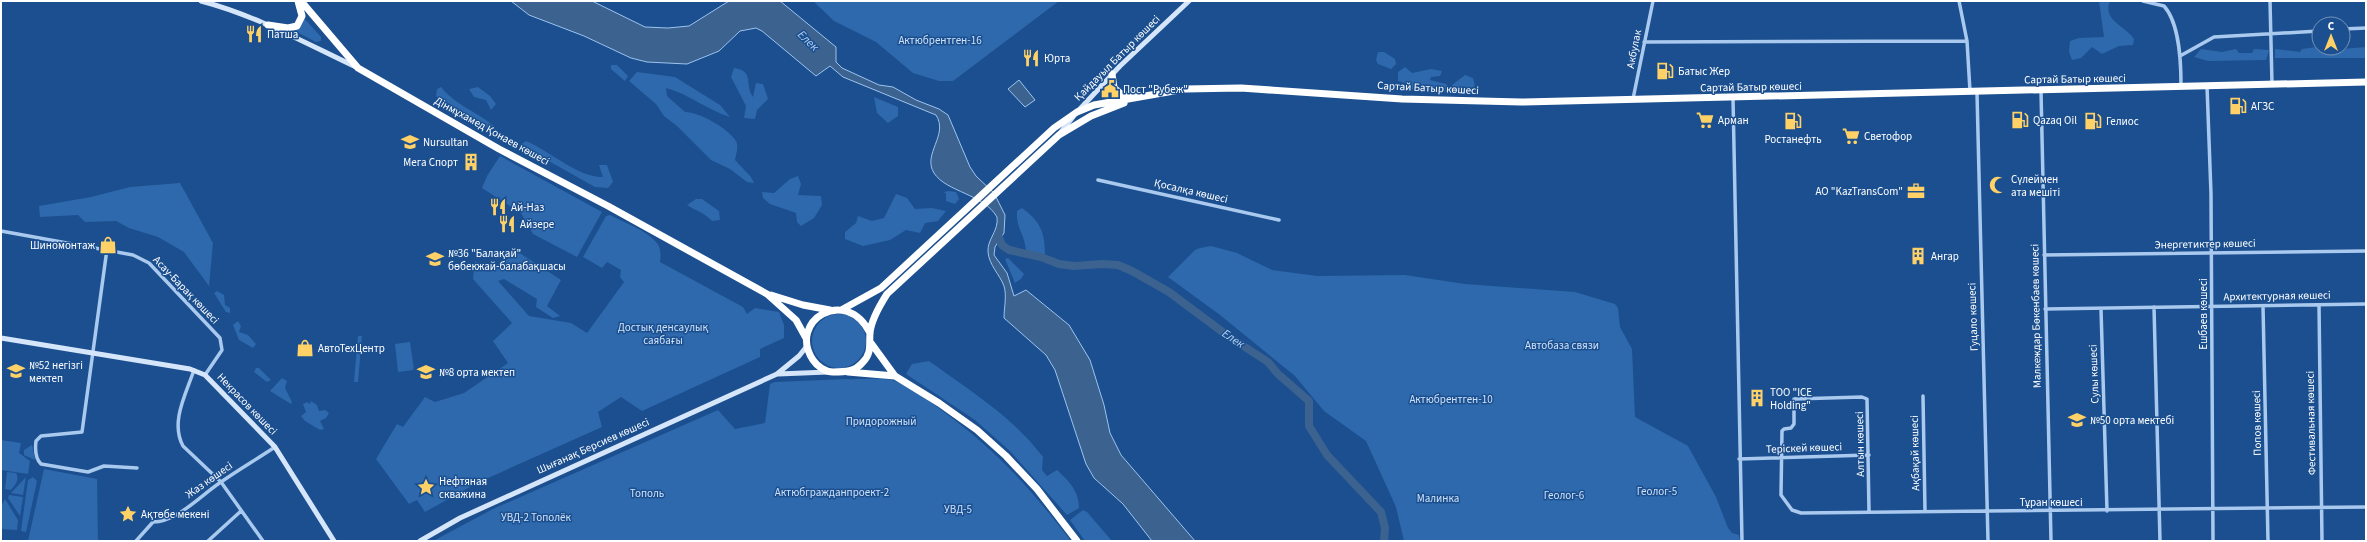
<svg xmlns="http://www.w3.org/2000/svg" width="2367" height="542" viewBox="0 0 2367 542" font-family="'Source Sans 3',sans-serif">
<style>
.green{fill:#2e69ad}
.water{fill:#3c6290;stroke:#9cc4f0}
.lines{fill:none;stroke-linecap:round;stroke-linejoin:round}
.river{stroke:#3c6290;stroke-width:8}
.street{stroke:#a9c9ee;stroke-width:3.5}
.secondary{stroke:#d6e6fa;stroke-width:5}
.highway{stroke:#fff;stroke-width:7}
.labels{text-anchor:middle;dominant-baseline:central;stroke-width:3;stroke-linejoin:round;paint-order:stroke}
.poi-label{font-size:11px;fill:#fff;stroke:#1b4f8f;text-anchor:start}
.park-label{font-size:11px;fill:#cfe3fa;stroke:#1b4f8f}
.street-label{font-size:11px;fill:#fff;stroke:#1b4f8f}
.water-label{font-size:12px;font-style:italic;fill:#b5d3f5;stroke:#1b4f8f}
</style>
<rect width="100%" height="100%" fill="#1b4f8f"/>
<!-- green -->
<path class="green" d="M813 1H1059L953 81H939L913 73 876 42 834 21Z
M2099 1H2110C2102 21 2126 26 2134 39L2133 45 2119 46 2102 54 2092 47 2081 58 2072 60 2069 52 2070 41 2079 38 2104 37Z
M304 18 321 37V41L316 42 293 30Z
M1156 19 1158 21 1128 49 1126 47Z
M2316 47 2342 49 2366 47V58H2275V49L2300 52 2302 49Z
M2201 49 2222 52 2236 49 2239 53H2252L2254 49 2269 50 2266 60 2208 61 2194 57Z
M1378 52H1384L1395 59 1396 64 1391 69 1378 64 1376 60Z
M611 65H617L628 76 625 81 611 69Z
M1405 67 1412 73 1431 69 1442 71 1440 76 1431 77 1430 80 1446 84 1449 87 1446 92 1417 91 1408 88 1405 83 1398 81V72Z
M734 68C755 71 744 84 753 97L756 83 763 84 768 99 757 110 755 119 744 118 746 106 731 77Z
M637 72 675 77 720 105 730 117C707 110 689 94 666 88L667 96 685 112C699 112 728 128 736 141 739 147 736 154 735 160L751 177 754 183 747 182 730 169 711 160 677 126 664 116 656 104 629 81Z
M1465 75 1473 78 1475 85 1470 91 1453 88 1452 85Z
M441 87C455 105 478 112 495 127L491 130 454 113 436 96 437 89Z
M478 87 490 96 496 104 491 110 486 100 474 97 469 89Z
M874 97 898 107V116L888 123 877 113Z
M526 141C548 150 579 178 603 177L599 165H607L613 182 608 188 595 187 520 145Z
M500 156 602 212 577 257 533 234 521 213 482 188 487 176Z
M798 176 801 184 798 195 821 196 822 205 814 218 801 226 797 222 796 213 770 204 763 198 762 192 774 193 790 179Z
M180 183 213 243 209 286 184 252 158 237 129 228 116 221 85 222 78 215 40 217 39 206 91 197 130 187Z
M948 191 956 192 959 199 955 204 946 201V194L944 192Z
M896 194 907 198 915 209 932 208 946 211 938 221 925 223 920 233 906 230 890 240 863 246 845 239V232L856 223 858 216 872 221 884 218Z
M696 199H702L719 211 720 220 712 221C705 213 696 211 687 205Z
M1022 208C1040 221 1045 232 1045 254H1036L1026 250C1024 232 1016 229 1017 211Z
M610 215C625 223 646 230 657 243 661 248 661 256 660 262L743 307 747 314 755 308 779 312 784 325V338L760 349V357L642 411 621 397 598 412 602 427 477 483 425 512 417 500 409 504 376 459 397 424 403 427 425 397 435 402 464 393 508 363 493 341 512 323 473 279 475 261 491 269 509 258 512 248 561 280 547 306 560 316 553 318 536 307 537 299 504 279 498 281 529 316 571 323 587 333 624 282 620 277 621 270 607 262 602 268 583 257 606 216Z
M1211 246 1237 253 1272 270 1317 276 1405 275 1465 284 1575 292 1615 304 1618 308 1620 327 1632 349 1635 417 1688 446 1716 497 1728 528 1732 533 1739 535 1740 541H1404L1396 507 1366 441 1324 411 1295 376 1220 315 1168 277 1195 250 1200 248Z
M1008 258 1024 274 1021 279 1015 283 1005 259Z
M217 291 224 295 225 305 230 308V313L226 312 214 293Z
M812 341a27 27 0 1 1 54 0a27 27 0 1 1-54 0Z
M238 321 241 326 239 332 248 335 256 344 253 348 239 340 233 325Z
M358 336H362L358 382H354Z
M410 342 414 370 398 372 395 344Z
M929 361C969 390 1013 417 1043 457L1042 470 1047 476 1057 470C1069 481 1079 491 1079 508L1067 515 1010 451 975 420 906 374 912 364Z
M256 368H259L271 380 267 382 254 372Z
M282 378 287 381 285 388 292 402 291 404 270 391Z
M846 379C858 380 884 377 895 381 912 388 929 401 944 412 998 452 1030 488 1071 541H433L493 509 718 410 735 429 765 423 770 384 775 382Z
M311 401 317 405 319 411 325 410 329 413 326 418 320 421 324 429 320 430 305 421 301 416 306 412 303 404 307 402 310 404Z
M1 440 21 443 19 453 30 461 28 474 1 470Z
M32 445 35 460 24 455V450Z
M44 469 97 479 98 541H28Z
M7 472 16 473C20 480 15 485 11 490L5 489Z
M26 477 23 495 11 493Z
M33 477 37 481 26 532 21 531 28 480Z
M9 495 23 497 20 516 8 498Z
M5 499 18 520 17 530 1 529V506Z
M1083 510 1087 512 1112 541H1085L1070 520Z"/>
<!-- water -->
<path class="water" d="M511 1H592L645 27 668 28 689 26 729 1H780L836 47V62L842 68 879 85 893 87 916 100 939 109 948 115 970 167 976 176 994 193 1005 215 1004 233 995 247 994 255 1007 273 1014 296 1026 290 1069 325 1090 360 1104 405 1110 433 1121 455 1195 541H1152L1123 504 1094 478 1086 464 1055 370 1046 355 1004 318C1004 308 1007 296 1004 286 1000 275 989 265 988 252 987 239 999 231 997 217 984 194 946 192 934 173 922 154 949 135 936 115L843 77 830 66 816 76 762 31 756 28 740 31 719 51 687 64 647 62 631 58 584 36 529 15Z
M1019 80 1035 100 1025 107 1008 89Z"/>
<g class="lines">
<!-- river -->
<path class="river" d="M998 235 1002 245 1009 250 1041 257 1059 264 1074 266 1102 264 1118 265 1132 271 1169 292 1228 336 1268 362 1278 374 1309 401V426L1327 455 1381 512 1385 528 1384 541"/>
<!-- street -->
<path class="street" d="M1959 1 1967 41 1970 91
M2143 1 2164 6C2180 24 2181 63 2181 86
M2270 1 2272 84
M2343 29 2366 28
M1644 42 1967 41
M2180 56 2214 37 2319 31
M2207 86 2211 194 2213 541
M2041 91 2051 541
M1977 93 1988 541
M1733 98 1742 541
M1633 99 1653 1
M1098 180 1279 220
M1 231 133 255 149 263 220 338 222 350 205 375
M107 249 82 432 41 436 36 441C35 449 35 458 41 464L88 472 104 466 137 468
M2044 255 2366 251
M2319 305 2322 541
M2263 306 2268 541
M2154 307 2160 541
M2045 309 2366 304
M2101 309 2107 511
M194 370C186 394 170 422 183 446L221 482 263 541
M1923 396 1925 511
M1739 459 1869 455
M1869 511 1867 399 1862 397 1794 399V424L1791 428 1784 429 1782 431 1781 495 1792 510 1801 513 2366 507
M136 541 153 522C177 522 201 495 221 482 238 470 257 459 275 447
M208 541 241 511"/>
<!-- secondary -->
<path class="secondary" d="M201 1C255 15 305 43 356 67
M1079 110 1120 66 1189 1
M1060 133 1073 117
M1 338 190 369 205 375 275 447 334 541
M778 374 828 372
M420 541 460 518 777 374 799 356 807 346"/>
<!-- highway -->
<path class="highway" d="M301 1 358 68 499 149 608 206 767 294 796 320 806 338
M268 25 288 28 297 26 302 16 298 1
M1112 74 1114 88 1121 94 1134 96
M771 295 803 305 830 310
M843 309 881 288 1054 128 1077 112 1094 105 1185 89 1241 88 1402 99 1521 102 2366 82
M870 333C846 285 787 321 813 360 817 366 825 372 833 372 845 372 855 372 863 362 872 353 869 344 870 333 871 320 880 305 887 294L1059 135 1091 116 1124 103
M871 343 895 376 939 403 977 430 1006 456 1037 489 1077 541
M848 372 895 376"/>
</g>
<!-- icons -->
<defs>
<g id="restaurant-bare" transform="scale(1.38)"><path d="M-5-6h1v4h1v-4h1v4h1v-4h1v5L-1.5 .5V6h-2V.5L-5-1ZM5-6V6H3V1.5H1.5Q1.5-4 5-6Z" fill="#ffd166" stroke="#1b4f8f" stroke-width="2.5" paint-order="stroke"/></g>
<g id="fuel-bare" transform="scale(1.38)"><path d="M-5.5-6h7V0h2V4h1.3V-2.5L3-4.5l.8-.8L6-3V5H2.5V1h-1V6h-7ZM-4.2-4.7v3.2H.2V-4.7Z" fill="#ffd166" stroke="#1b4f8f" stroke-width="2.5" paint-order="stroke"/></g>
<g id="civic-bare" transform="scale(1.38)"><path d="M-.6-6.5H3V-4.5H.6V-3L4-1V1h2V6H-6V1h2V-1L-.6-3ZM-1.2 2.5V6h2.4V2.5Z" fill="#ffd166" stroke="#1b4f8f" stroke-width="2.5" paint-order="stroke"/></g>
<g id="supermarket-bare" transform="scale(1.38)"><path d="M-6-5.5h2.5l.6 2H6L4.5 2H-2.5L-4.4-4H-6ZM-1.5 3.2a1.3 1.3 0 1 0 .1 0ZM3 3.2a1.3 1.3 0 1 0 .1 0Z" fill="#ffd166" stroke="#1b4f8f" stroke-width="2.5" paint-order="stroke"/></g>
<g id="school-bare" transform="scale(1.38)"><path d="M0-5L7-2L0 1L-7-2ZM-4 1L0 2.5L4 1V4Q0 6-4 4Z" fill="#ffd166" stroke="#1b4f8f" stroke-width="2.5" paint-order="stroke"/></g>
<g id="building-bare" transform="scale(1.38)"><path d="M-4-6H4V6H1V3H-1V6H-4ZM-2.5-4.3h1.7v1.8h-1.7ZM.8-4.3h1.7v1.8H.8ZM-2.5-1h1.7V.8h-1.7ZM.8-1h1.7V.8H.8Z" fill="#ffd166" stroke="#1b4f8f" stroke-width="2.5" paint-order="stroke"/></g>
<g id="mosque-bare" transform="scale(1.38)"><path d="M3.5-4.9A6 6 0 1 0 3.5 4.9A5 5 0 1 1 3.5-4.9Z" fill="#ffd166" stroke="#1b4f8f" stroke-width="2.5" paint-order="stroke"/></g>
<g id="office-bare" transform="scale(1.38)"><path d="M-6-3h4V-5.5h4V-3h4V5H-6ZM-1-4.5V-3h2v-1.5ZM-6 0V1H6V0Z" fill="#ffd166" stroke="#1b4f8f" stroke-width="2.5" paint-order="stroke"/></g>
<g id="shop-bare" transform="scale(1.38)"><path d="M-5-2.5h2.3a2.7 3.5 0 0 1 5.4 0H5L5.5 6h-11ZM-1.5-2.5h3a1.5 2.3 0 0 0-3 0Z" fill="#ffd166" stroke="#1b4f8f" stroke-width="2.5" paint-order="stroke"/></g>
<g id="sight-bare" transform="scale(1.38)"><path d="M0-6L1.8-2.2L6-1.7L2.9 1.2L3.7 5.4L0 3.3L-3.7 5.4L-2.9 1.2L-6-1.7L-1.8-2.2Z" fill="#ffd166" stroke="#1b4f8f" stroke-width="2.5" paint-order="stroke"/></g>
</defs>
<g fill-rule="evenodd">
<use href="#restaurant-bare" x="254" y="34"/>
<use href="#restaurant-bare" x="1031" y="58"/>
<use href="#fuel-bare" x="1665" y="71"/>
<use href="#civic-bare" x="1110" y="89"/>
<use href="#fuel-bare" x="2238" y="106"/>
<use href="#supermarket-bare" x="1705" y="120"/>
<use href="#fuel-bare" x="2020" y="120"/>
<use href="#fuel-bare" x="1793" y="121"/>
<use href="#fuel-bare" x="2093" y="121"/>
<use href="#supermarket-bare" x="1851" y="136"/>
<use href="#school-bare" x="410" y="142"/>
<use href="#building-bare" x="471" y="162"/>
<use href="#mosque-bare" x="1998" y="185"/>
<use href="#office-bare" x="1916" y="191"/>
<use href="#restaurant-bare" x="498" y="207"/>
<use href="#restaurant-bare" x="507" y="224"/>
<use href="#shop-bare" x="108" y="245"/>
<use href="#building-bare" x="1918" y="256"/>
<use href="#school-bare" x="435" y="259"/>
<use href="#shop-bare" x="305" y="348"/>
<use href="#school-bare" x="16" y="371"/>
<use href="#school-bare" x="426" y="372"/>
<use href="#building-bare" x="1757" y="398"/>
<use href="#school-bare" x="2077" y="420"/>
<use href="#sight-bare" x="426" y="487"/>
<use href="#sight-bare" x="128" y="514"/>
</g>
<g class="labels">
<!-- poi labels -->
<g class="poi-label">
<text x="267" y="34">Патша</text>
<text x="1044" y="58">Юрта</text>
<text x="1678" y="71">Батыс Жер</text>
<text x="1123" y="89">Пост "Рубеж"</text>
<text x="2251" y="106">АГЗС</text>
<text x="1718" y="120">Арман</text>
<text x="2033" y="120">Qazaq Oil</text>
<text x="2106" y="121">Гелиос</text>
<text x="1864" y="136">Светофор</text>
<text x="1793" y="139" text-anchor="middle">Ростанефть</text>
<text x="423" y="142">Nursultan</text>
<text x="458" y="162" text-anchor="end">Мега Спорт</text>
<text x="2011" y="179">Сүлеймен<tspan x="2011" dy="13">ата мешіті</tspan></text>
<text x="1903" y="191" text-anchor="end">АО "KazTransCom"</text>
<text x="511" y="207">Ай-Наз</text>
<text x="520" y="224">Айзере</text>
<text x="95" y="245" text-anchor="end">Шиномонтаж</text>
<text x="448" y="253">№36 "Балақай"<tspan x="448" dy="13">бөбекжай-балабақшасы</tspan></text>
<text x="1931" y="256">Ангар</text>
<text x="318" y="348">АвтоТехЦентр</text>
<text x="29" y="365">№52 негізгі<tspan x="29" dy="13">мектеп</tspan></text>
<text x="439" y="372">№8 орта мектеп</text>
<text x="1770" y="392">ТОО "ICE<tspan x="1770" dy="13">Holding"</tspan></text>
<text x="2090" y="420">№50 орта мектебі</text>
<text x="439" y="481">Нефтяная<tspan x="439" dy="13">скважина</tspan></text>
<text x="141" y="514">Ақтөбе мекені</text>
</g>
<!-- park labels -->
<g class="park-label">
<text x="940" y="40">Актюбрентген-16</text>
<text x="663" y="327">Достық денсаулық<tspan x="663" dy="13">саябағы</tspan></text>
<text x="1562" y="345">Автобаза связи</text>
<text x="1451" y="399">Актюбрентген-10</text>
<text x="881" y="421">Придорожный</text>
<text x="1657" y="491">Геолог-5</text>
<text x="832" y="492">Актюбгражданпроект-2</text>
<text x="647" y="493">Тополь</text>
<text x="1564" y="495">Геолог-6</text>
<text x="1438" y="498">Малинка</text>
<text x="958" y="509">УВД-5</text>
<text x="536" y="517">УВД-2 Тополёк</text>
</g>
<!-- street labels -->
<g class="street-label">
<text transform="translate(1634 49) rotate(-79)">Акбулак</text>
<text transform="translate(1117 58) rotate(-45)">Қайдауыл Батыр көшесі</text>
<text transform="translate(2075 79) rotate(-1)">Сартай Батыр көшесі</text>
<text transform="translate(1751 87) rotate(-1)">Сартай Батыр көшесі</text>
<text transform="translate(1428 88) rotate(3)">Сартай Батыр көшесі</text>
<text transform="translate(492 131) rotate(29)">Дінмұхамед Қонаев көшесі</text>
<text transform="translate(1191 191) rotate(13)">Қосалқа көшесі</text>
<text transform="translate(2205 244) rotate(-1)">Энергетиктер көшесі</text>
<text transform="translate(186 290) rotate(46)">Асау-Барақ көшесі</text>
<text transform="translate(2277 296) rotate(-1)">Архитектурная көшесі</text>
<text transform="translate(2203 314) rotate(-90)">Ешбаев көшесі</text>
<text transform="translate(2036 316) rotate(-91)">Малкеждар Бөкенбаев көшесі</text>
<text transform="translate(1973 317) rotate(-92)">Гуцало көшесі</text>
<text transform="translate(2094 374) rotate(-92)">Сулы көшесі</text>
<text transform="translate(247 404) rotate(46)">Некрасов көшесі</text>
<text transform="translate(2257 423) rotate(-91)">Попов көшесі</text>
<text transform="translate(2311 423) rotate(-91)">Фестивальная көшесі</text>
<text transform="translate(1860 444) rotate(-91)">Алтын көшесі</text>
<text transform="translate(593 446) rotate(-24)">Шығанақ Берсиев көшесі</text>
<text transform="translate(1804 448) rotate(-2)">Теріскей көшесі</text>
<text transform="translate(1915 453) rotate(-91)">Ақбақай көшесі</text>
<text transform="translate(209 480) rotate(-35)">Жаз көшесі</text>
<text x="2051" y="502">Тұран көшесі</text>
</g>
<!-- water labels -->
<g class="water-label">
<text transform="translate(808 41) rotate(44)">Елек</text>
<text transform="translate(1233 339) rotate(34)">Елек</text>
</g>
</g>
<!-- border -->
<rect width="2367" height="542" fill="none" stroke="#ffffff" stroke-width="4"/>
<!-- north arrow -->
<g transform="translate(2331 36)"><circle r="19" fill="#1b4f8f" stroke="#7695bc"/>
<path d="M0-3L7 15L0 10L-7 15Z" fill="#ffd166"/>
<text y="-6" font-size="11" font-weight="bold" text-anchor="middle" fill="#ffffff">С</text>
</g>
</svg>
